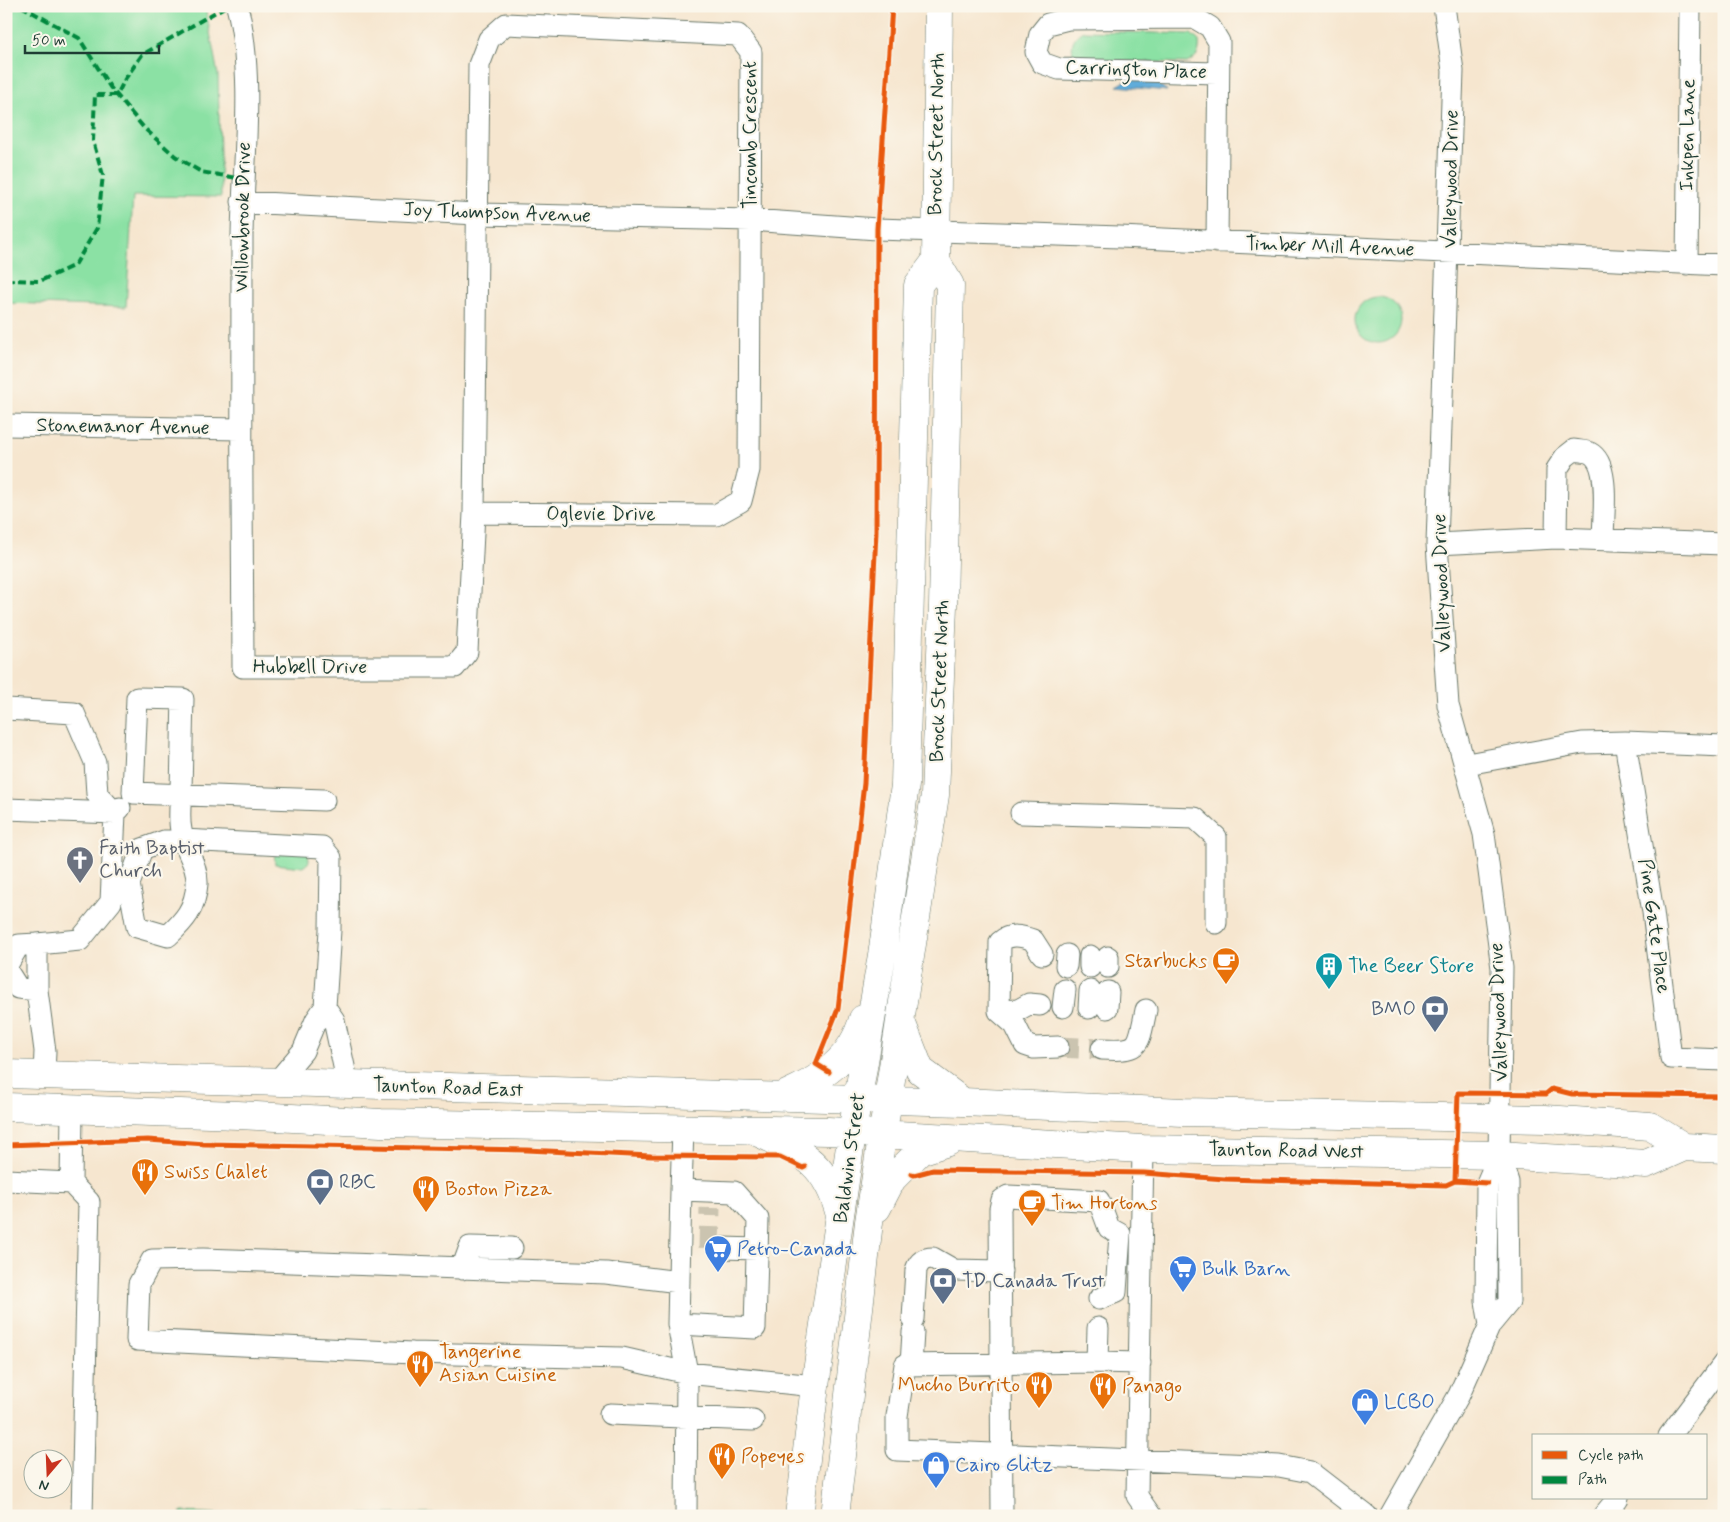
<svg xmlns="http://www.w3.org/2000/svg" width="1730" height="1522" viewBox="0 0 1730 1522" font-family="Mynerve,sans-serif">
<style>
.green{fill:#8be1a4;stroke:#558f6c}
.water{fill:#61acda;stroke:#407487}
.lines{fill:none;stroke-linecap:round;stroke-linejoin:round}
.minor-tunnel{stroke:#cbc4b0;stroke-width:21;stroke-dasharray:21 11;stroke-linecap:butt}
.minor-casing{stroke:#6a786a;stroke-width:23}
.major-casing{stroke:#6a786a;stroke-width:29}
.minor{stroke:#fff;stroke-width:21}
.major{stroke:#fff;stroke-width:28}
.quiet{stroke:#00873e;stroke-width:4;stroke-dasharray:8 4;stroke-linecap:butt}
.cycleway-casing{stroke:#fbf7ec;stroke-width:8}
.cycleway{stroke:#e8590c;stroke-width:5}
.labels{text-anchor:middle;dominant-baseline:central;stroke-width:4.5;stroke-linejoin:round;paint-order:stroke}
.street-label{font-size:20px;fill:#1f3d34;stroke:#fbf7ec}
.worship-label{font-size:20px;fill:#5b616d;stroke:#fbf7ec;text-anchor:start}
.food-label{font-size:20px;fill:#c56008;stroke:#fbf7ec;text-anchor:start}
.culture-label{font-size:20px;fill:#0d838f;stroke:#fbf7ec;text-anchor:start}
.service-label{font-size:20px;fill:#4e5e75;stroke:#fbf7ec;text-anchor:start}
.shop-label{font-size:20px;fill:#366cbe;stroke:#fbf7ec;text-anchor:start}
</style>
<rect width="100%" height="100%" fill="#fbf7ec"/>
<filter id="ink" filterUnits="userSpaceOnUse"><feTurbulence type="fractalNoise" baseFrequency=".02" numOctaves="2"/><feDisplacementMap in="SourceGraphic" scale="10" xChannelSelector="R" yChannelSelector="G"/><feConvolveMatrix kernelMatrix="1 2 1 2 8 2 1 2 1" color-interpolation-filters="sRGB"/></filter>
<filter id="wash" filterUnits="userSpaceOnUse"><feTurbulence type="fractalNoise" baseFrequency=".0096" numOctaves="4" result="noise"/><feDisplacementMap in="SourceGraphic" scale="20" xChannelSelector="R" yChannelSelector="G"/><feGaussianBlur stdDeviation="1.12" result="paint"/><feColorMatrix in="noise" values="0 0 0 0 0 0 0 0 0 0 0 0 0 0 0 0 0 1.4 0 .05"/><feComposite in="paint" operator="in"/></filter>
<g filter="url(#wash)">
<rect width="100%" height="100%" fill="#f6e6cf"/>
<!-- green -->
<path class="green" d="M6 6H205L218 75 221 197 133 196 126 307 6 303Z
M1084 31 1191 34 1199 41C1200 52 1198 57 1187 63L1084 60 1073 54C1071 42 1073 37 1084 31Z
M1355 320a23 23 0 1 1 46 0a23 23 0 1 1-46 0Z
M274 849H308L309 862 303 867 275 864Z
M181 1512 271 1516H181Z
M361 1514H619V1516H361Z"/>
<!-- water -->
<path class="water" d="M1143 71 1167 91 1117 86Z"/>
</g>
<g filter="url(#ink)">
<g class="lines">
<!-- minor-tunnel -->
<path class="minor-tunnel" d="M1058 1047 1102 1049
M709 1248 710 1208"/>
<!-- minor casing -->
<g class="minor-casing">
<path id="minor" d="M237 6C255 75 243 164 242 236 241 380 242 523 243 667H455L467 652 474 513
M1444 6 1453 71 1437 544 1448 705 1484 834 1502 968 1499 1155 1487 1183 1486 1301 1490 1325
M506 24 738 35 751 52 749 470 741 501 716 515 474 513 479 65 489 39Z
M1217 73 1059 69 1042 63 1036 52 1040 34 1048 24 1068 19 1195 18 1210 27 1219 42 1217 242
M242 202 477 214 751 220 877 229 1120 237 1724 265
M1687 264 1690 6
M6 425 240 429
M1556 538 1557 469 1565 457 1574 450C1579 451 1586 451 1590 453 1611 464 1603 517 1603 539
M1437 544 1556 538 1724 544
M6 709 74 713 95 762 97 794 115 813 120 808
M1724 746 1625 742 1653 912 1671 1058 1724 1060
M1467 764 1582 743 1625 742
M6 809 115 813 111 902 80 940 37 944V990L45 1051 44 1076
M1021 813 1195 818 1216 837V923
M1108 957V967
M1066 966 1067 955
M6 967 19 945 37 944
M1090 967V956
M6 969 18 988 37 990
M1040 1005 1029 1004 1018 1010 999 1011 1000 942C1010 933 1022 936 1033 940L1042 954
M325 1007 334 1020 348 1085
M1063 1007 1065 990
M1089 1008 1090 991
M1107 1008 1108 992
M999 1011 1015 1025 1025 1045 1034 1048 1058 1047
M1102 1049C1141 1051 1138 1047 1146 1010
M276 1083 303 1051 316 1020 325 1007 330 930 331 858 322 847 183 840 164 841 142 849 129 884 137 927 168 936C185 920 195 909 197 884 198 864 183 848 181 830 178 816 181 801 181 788 182 758 182 729 183 699L137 698 133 793 324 800
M1143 1149 1137 1496 1151 1516
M6 1180 71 1183 89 1202 82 1516
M71 1183 72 1110
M681 1190 678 1324 687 1373 686 1516
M722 1248 757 1249
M462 1269 470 1247 512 1248
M679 1282 606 1273 203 1259 152 1260 139 1284 137 1340 413 1353 622 1358 687 1373 815 1386
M913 1319 916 1270C919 1261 924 1258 933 1258L954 1270 1001 1271
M678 1324 755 1328 758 1219 734 1192 681 1190 683 1129
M1097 1362 1098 1328
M1140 1363 1097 1362 905 1365 897 1416V1450L1279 1466 1310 1472 1367 1516
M911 1365 913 1332
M610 1414 753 1420
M1669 1436 1724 1363
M1002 1516 1000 1209 1002 1200 1008 1196 1099 1201 1109 1228 1120 1234 1116 1292 1099 1299
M1390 1516 1459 1395 1490 1325 1509 1302 1508 1182 1499 1155
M1603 1516 1618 1498"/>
</g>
<!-- major casing -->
<g class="major-casing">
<path id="major" d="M902 1024 920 1070 963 1102
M6 1074 963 1102 1183 1112 1545 1119 1650 1126 1684 1147
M785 1095C821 1079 852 1060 863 1019
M6 1107 238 1115 381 1123 828 1131 1143 1149 1499 1155 1646 1164 1684 1147 1724 1149
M759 1133C805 1154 826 1163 840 1215
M877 1208 892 1179 920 1151 948 1142
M799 1516 815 1386 852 1133 883 949 905 785 918 285 936 261
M835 1516 869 1222 935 795 943 606 950 285 936 261 939 6"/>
</g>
<!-- minor -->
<use href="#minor" class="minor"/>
<!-- major -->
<use href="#major" class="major"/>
<!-- quiet -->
<path class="quiet" d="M21 6 79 38 110 87 144 128 175 156 201 172 243 179
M6 280 40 281 75 265 97 228 103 175 93 141 95 95H117L125 79 142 55 226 6"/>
<!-- cycleway casing -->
<g class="cycleway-casing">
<path id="cycleway" d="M829 1072 816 1064 838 1009 864 783 876 532 877 229 892 6
M6 1145 148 1140 205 1144 527 1150 651 1156 780 1157 803 1168 805 1167
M912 1174 914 1175 933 1170 1144 1173 1225 1179 1446 1185 1455 1181 1487 1183
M1455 1181 1458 1093 1546 1094 1552 1089 1572 1094 1724 1096"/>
</g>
<!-- cycleway -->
<use href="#cycleway" class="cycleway"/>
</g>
</g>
<!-- icons -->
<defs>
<g id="church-pin" transform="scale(1.4375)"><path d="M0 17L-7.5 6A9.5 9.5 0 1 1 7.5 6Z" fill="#6b7280" stroke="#fbf7ec"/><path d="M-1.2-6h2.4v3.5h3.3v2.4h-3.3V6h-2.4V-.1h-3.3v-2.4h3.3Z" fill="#fff"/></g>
<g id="cafe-pin" transform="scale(1.4375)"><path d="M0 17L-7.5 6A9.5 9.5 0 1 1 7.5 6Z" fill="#e8710a" stroke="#fbf7ec"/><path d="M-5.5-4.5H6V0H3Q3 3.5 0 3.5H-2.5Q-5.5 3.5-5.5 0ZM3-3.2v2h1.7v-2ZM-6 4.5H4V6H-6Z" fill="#fff"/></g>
<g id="building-pin" transform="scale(1.4375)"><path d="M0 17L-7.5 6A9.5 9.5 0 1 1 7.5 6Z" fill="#0f9aa8" stroke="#fbf7ec"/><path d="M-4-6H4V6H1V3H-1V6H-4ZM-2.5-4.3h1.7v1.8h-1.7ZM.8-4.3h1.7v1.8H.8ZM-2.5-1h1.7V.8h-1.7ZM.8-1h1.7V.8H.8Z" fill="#fff"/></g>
<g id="bank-pin" transform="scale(1.4375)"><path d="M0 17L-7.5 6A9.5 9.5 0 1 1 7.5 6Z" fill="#5c6f8a" stroke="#fbf7ec"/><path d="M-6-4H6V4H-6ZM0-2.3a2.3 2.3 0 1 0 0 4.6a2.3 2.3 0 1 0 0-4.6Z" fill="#fff"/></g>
<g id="restaurant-pin" transform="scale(1.4375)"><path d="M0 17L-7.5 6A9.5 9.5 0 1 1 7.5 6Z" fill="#e8710a" stroke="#fbf7ec"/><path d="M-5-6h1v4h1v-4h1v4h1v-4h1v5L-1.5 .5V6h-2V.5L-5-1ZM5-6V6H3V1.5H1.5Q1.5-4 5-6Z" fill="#fff"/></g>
<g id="supermarket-pin" transform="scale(1.4375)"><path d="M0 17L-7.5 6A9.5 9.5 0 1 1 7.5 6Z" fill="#3f7fe0" stroke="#fbf7ec"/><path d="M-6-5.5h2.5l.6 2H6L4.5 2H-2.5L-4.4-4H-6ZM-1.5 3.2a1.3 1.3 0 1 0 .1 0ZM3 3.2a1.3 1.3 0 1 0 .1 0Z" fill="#fff"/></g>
<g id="shop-pin" transform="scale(1.4375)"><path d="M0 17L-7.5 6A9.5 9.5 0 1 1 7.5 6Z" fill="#3f7fe0" stroke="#fbf7ec"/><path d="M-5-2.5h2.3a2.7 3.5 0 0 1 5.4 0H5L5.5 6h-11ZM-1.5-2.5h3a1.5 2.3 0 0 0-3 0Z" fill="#fff"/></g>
</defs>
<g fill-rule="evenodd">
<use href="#church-pin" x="80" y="860"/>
<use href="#cafe-pin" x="1226" y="961"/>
<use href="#building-pin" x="1329" y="966"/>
<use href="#bank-pin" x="1435" y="1009"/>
<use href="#restaurant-pin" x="145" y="1172"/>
<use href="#bank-pin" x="320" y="1182"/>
<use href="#restaurant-pin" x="426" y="1189"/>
<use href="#cafe-pin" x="1032" y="1203"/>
<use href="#supermarket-pin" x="718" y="1249"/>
<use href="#supermarket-pin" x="1183" y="1269"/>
<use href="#bank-pin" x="943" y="1281"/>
<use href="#restaurant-pin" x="420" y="1364"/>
<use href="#restaurant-pin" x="1039" y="1385"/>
<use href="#restaurant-pin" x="1103" y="1386"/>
<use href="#shop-pin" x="1365" y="1402"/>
<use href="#restaurant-pin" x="722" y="1456"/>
<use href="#shop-pin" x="936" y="1465"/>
</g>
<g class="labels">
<!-- street labels -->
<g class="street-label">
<text transform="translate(1136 70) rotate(2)">Carrington Place</text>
<text transform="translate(937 134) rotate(-89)">Brock Street North</text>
<text transform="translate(750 135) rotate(-90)">Tincomb Crescent</text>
<text transform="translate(1688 135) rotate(-89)">Inkpen Lane</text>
<text transform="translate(1451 179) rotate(-89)">Valleywood Drive</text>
<text transform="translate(497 213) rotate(2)">Joy Thompson Avenue</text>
<text transform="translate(243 217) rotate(-89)">Willowbrook Drive</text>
<text transform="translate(1330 247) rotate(2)">Timber Mill Avenue</text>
<text transform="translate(123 427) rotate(1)">Stonemanor Avenue</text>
<text x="601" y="514">Oglevie Drive</text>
<text transform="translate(1442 583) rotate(-92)">Valleywood Drive</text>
<text x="310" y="667">Hubbell Drive</text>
<text transform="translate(940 681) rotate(-88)">Brock Street North</text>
<text transform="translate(1654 926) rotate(82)">Pine Gate Place</text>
<text transform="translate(1499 1012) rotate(-92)">Valleywood Drive</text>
<text transform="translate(448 1088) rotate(2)">Taunton Road East</text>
<text transform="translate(1286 1151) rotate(1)">Taunton Road West</text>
<text transform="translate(850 1158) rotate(-82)">Baldwin Street</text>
</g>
<!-- worship labels -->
<g class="worship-label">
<text x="99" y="848">Faith Baptist<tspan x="99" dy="23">Church</tspan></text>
</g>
<!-- food labels -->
<g class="food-label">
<text x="1207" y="961" text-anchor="end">Starbucks</text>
<text x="164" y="1172">Swiss Chalet</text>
<text x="445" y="1189">Boston Pizza</text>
<text x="1051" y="1203">Tim Hortons</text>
<text x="439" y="1352">Tangerine<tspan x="439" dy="23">Asian Cuisine</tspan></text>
<text x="1020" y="1385" text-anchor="end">Mucho Burrito</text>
<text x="1122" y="1386">Panago</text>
<text x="741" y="1456">Popeyes</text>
</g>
<!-- culture labels -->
<g class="culture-label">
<text x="1348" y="966">The Beer Store</text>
</g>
<!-- service labels -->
<g class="service-label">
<text x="1416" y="1009" text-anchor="end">BMO</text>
<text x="339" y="1182">RBC</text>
<text x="962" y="1281">TD Canada Trust</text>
</g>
<!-- shop labels -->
<g class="shop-label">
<text x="737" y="1249">Petro-Canada</text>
<text x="1202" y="1269">Bulk Barn</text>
<text x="1384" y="1402">LCBO</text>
<text x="955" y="1465">Cairo Glitz</text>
</g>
</g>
<!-- margin -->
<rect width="1730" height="1522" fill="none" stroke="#fbf7ec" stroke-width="25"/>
<!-- legend -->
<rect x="1532" y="1434" width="175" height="65" fill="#fbf7ec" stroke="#a3ada2"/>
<rect x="1542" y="1451" width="25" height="8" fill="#e8590c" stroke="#a3ada2"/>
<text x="1578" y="1460" font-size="15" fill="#1f3d34">Cycle path</text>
<rect x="1542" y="1476" width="25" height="8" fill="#00873e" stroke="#a3ada2"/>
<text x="1578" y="1484" font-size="15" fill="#1f3d34">Path</text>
<!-- north arrow -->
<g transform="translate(48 1474) rotate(199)"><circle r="24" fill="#fbf7ec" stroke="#a3ada2"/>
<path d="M0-4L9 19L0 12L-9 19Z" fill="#c8321e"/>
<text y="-8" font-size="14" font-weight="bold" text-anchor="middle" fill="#1f3d34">N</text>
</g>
<!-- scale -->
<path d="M25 45v8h134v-8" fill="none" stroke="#1f3d34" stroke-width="2.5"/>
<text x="32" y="45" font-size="15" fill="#1f3d34" stroke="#fbf7ec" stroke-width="4" paint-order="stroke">50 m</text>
</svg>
